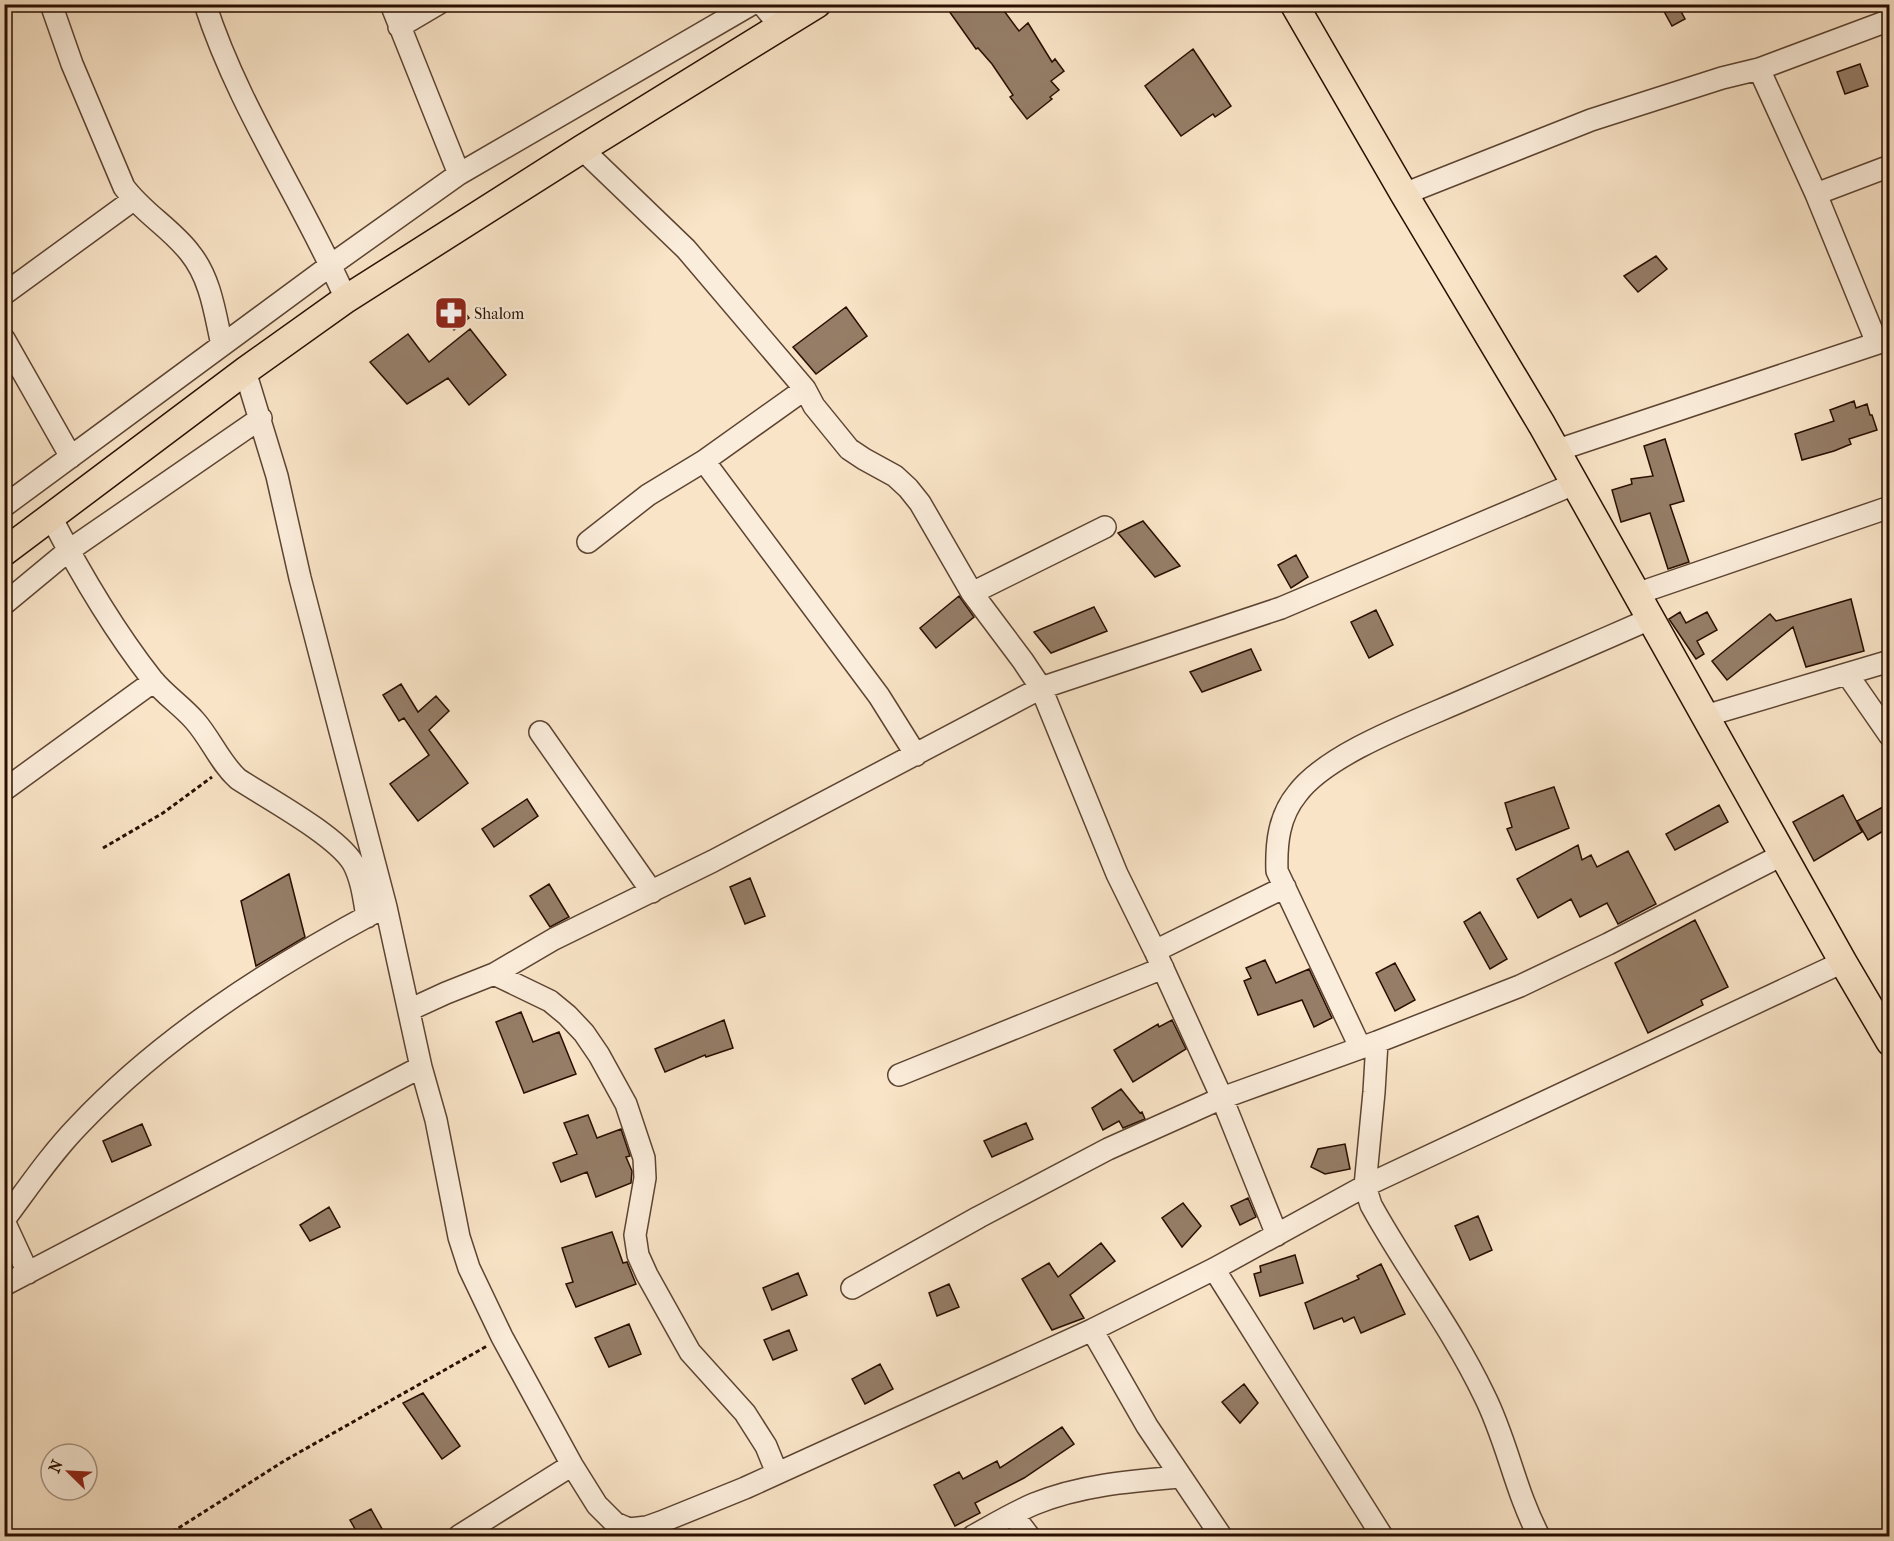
<svg xmlns="http://www.w3.org/2000/svg" width="1894" height="1541" viewBox="0 0 1894 1541" font-family="'IM FELL French Canon',serif">
<style>
.building{fill:#957d67;stroke:#290e00;stroke-width:1.5}
.lines{fill:none;stroke-linecap:round;stroke-linejoin:round}
.minor-casing{stroke:#5d4432;stroke-width:24}
.major-casing{stroke:#290e00;stroke-width:30}
.path{stroke:#290e00;stroke-width:3;stroke-dasharray:4.5 3;stroke-linecap:butt}
.minor{stroke:#fbeddb;stroke-width:21}
.major{stroke:#f9e4c7;stroke-width:27}
.labels{text-anchor:middle;dominant-baseline:central;stroke-width:4.5;stroke-linejoin:round;paint-order:stroke}
.poi-label{font-size:16px;fill:#290e00;stroke:#fbeddb;text-anchor:start}
</style>
<rect width="100%" height="100%" fill="#f9e4c7"/>
<filter id="stains"><feTurbulence type="fractalNoise" baseFrequency=".00333" numOctaves="4"/><feColorMatrix values="0 0 0 0 .2 0 0 0 0 .09 0 0 0 0 .02 0 0 0 .5 -.17"/></filter>
<radialGradient id="worn" r=".72"><stop offset=".6" stop-color="#630" stop-opacity="0"/><stop offset="1" stop-color="#630" stop-opacity=".3"/></radialGradient>
<!-- building -->
<path class="building" d="M944 4H999L1019 31 1028 23 1052 62 1055 59 1064 71 1051 81 1059 90 1050 97 1052 99 1027 119 1010 97 1013 95 992 64 978 48 976 49Z
M1660 4H1677L1685 19 1672 26Z
M1193 49 1231 106 1215 117 1213 114 1181 136 1145 86Z
M1860 64 1868 86 1845 94 1837 72Z
M1656 256 1667 269 1638 292 1624 276Z
M455 300 469 318 454 330 440 311Z
M846 307 867 336 816 374 793 347Z
M470 329 506 375 469 405 448 378 407 404 370 362 408 334 429 362Z
M1854 401 1856 408 1867 404 1870 415H1872L1877 430 1849 439 1851 444 1834 451 1802 460 1795 434 1834 421 1830 410Z
M1665 439 1684 501 1670 505 1689 562 1668 569 1650 513 1621 522 1612 490 1632 484 1631 479 1653 476 1644 446Z
M1143 521 1180 566 1155 577 1118 533Z
M1296 555 1308 577 1291 588 1278 565Z
M959 596 974 617 936 648 920 628Z
M1851 599 1864 651 1806 667 1793 627 1727 680 1712 661 1770 614 1776 621Z
M1094 607 1107 631 1051 653 1034 632Z
M1376 610 1393 645 1369 658 1351 622Z
M1680 612 1686 623 1707 612 1717 630 1697 641 1704 654 1696 659 1669 619Z
M1251 649 1261 670 1202 692 1190 672Z
M401 684 418 712 436 696 449 711 429 730 468 783 418 821 390 784 429 755 404 718 399 721 383 695Z
M1554 787 1569 828 1516 850 1507 829 1512 827 1505 803Z
M1843 795 1862 832 1814 861 1793 822Z
M527 799 538 816 494 847 482 829Z
M1890 803V827L1868 840 1857 821Z
M1719 805 1728 822 1675 850 1666 834Z
M1578 845 1582 860 1591 855 1597 867 1628 851 1656 904 1618 924 1607 903 1580 917 1571 899 1538 918 1517 879Z
M289 874 305 937 256 966 241 901Z
M750 878 765 916 745 924 730 887Z
M549 884 569 917 550 927 530 896Z
M1480 912 1507 959 1490 969 1464 922Z
M1695 920 1728 987 1701 1000 1703 1005 1648 1033 1615 963Z
M1265 960 1276 983 1309 969 1332 1018 1314 1027 1302 1000 1258 1015 1244 981 1251 978 1246 968Z
M1395 963 1415 1000 1395 1011 1376 973Z
M521 1012 533 1042 559 1032 576 1074 524 1093 496 1022Z
M724 1020 733 1048 706 1057 705 1055 665 1072 655 1049Z
M1172 1020 1186 1049 1133 1082 1114 1050 1158 1024 1159 1027Z
M1121 1089 1140 1113 1142 1112 1145 1119 1123 1128 1119 1121 1103 1130 1092 1108Z
M588 1115 597 1138 621 1129 630 1156 626 1157 632 1171 631 1183 596 1197 587 1172 561 1182 553 1163 577 1154 564 1123Z
M1026 1123 1033 1139 992 1157 984 1141Z
M142 1124 151 1145 112 1162 103 1141Z
M1345 1144 1350 1169 1325 1174 1311 1167 1318 1149Z
M1248 1198 1256 1217 1240 1225 1231 1206Z
M1183 1203 1201 1226 1182 1247 1162 1218Z
M329 1207 340 1227 310 1241 300 1225Z
M1478 1216 1492 1250 1470 1260 1455 1226Z
M612 1232 623 1263 627 1262 636 1284 576 1307 566 1284 573 1282 562 1248Z
M1101 1243 1115 1261 1070 1295 1084 1318 1052 1330 1022 1279 1049 1263 1058 1277Z
M1295 1255 1303 1283 1260 1296 1254 1274 1261 1272 1260 1266Z
M1381 1264 1405 1314 1361 1333 1354 1317 1344 1322 1342 1318 1314 1329 1305 1303 1359 1279 1357 1276Z
M798 1273 807 1295 772 1310 763 1288Z
M949 1284 959 1307 937 1316 929 1293Z
M629 1324 641 1354 609 1367 595 1338Z
M789 1330 797 1350 773 1360 764 1340Z
M880 1364 893 1389 865 1404 852 1379Z
M1244 1384 1258 1403 1240 1423 1222 1402Z
M423 1393 460 1446 442 1459 403 1403Z
M1062 1427 1074 1444 1024 1478 975 1503 980 1513 955 1526 934 1485 959 1472 963 1479 997 1461 1000 1468Z
M371 1509 386 1536H359L350 1520Z"/>
<g class="lines">
<!-- minor casing -->
<g class="minor-casing">
<path id="minor" d="M51 4 72 64 124 187C143 213 171 228 190 253 211 279 215 314 222 345
M205 4C239 109 302 199 346 299
M391 4 459 174
M762 4 780 26
M399 27 438 4
M1759 69 1816 194 1877 343
M582 149 686 249 805 389 814 406 849 449 864 459 895 476 908 488 920 503 972 593 1023 661 1041 688 1117 874 1155 951 1222 1098 1277 1235
M1404 194 1591 120 1722 78 1759 69 1890 20
M1816 194 1890 166
M4 294 133 200
M4 339 71 457
M245 371 277 476 300 578 386 907 421 1067 436 1120 459 1237 469 1268 502 1337 572 1465 597 1505 615 1523 629 1529 647 1527 661 1522 745 1488 1092 1330 1214 1269 1365 1186 1843 962
M1555 451 1890 339
M704 461 879 696 916 755
M4 506 331 265 459 174 752 4
M51 517C80 573 113 629 152 679 165 695 182 706 195 721 211 739 220 763 238 779 267 798 336 835 353 863 362 880 364 899 367 917
M588 542 648 495 704 461 805 389
M972 593 1105 527
M1636 594 1890 507
M4 604 68 551 261 418
M1847 674 1890 736
M1705 716 1890 661
M540 732 652 892
M4 790 154 681
M1155 951 1285 887
M494 974 550 1001 567 1015 584 1033 599 1055 626 1104 644 1158 645 1178 635 1235 638 1255 647 1275 690 1352 745 1413 766 1446 777 1473
M409 1010 446 993 494 974 554 939 713 861 1041 688 1281 608 1574 484
M1377 1042 1374 1092 1365 1186 1371 1205C1406 1269 1452 1328 1484 1395 1507 1440 1515 1491 1539 1536
M1360 1047 1277 871C1276 843 1279 816 1297 794 1327 753 1419 720 1466 699 1528 672 1589 646 1650 619
M899 1075 1163 968
M4 1220C28 1188 50 1155 78 1126 162 1037 269 969 377 911
M4 1221 28 1273
M1214 1269 1382 1536
M4 1285 421 1067
M852 1288 979 1217 1108 1149 1222 1098 1377 1042 1520 986 1608 944 1782 855
M1092 1330 1147 1426 1221 1536
M1013 1515 1029 1536
M459 1536 572 1465
M973 1536C993 1525 1013 1513 1034 1504 1080 1485 1131 1481 1179 1477"/>
</g>
<!-- major casing -->
<g class="major-casing">
<path id="major" d="M1294 4 1404 194 1542 425 1843 962 1890 1042
M4 552 245 371 346 299 582 149 817 4"/>
</g>
<!-- path -->
<path class="path" d="M103 848 163 813 212 777
M166 1536 284 1461 487 1346"/>
<!-- minor -->
<use href="#minor" class="minor"/>
<!-- major -->
<use href="#major" class="major"/>
</g>
<!-- icons -->
<defs>
<g id="pharmacy-square" transform="scale(1.725)"><rect x="-9" y="-9" width="18" height="18" rx="4" fill="#8f2418" stroke="#fbeddb"/><path d="M-2-6h4v4h4v4h-4v4h-4v-4h-4v-4h4Z" fill="#fff"/></g>
</defs>
<g fill-rule="evenodd">
<use href="#pharmacy-square" x="451" y="313"/>
</g>
<g class="labels">
<!-- poi labels -->
<g class="poi-label">
<text x="474" y="313">Shalom</text>
</g>
</g>
<!-- margin -->
<rect width="1894" height="1541" fill="none" stroke="#f9e4c7" stroke-width="24"/>
<rect x="6" y="6" width="1882" height="1529" fill="none" stroke="#290e00" stroke-width="3"/>
<rect x="12" y="12" width="1870" height="1517" fill="none" stroke="#290e00" stroke-width="1.5"/>
<!-- north arrow -->
<g transform="translate(69 1472) rotate(294)"><circle r="28" fill="#fbeddb" stroke="#a79483" stroke-width="1.5"/>
<path d="M0-4.5L10 22L0 15L-10 22Z" fill="#8f2418"/>
<text y="-9" font-size="16" font-weight="bold" text-anchor="middle" fill="#290e00">N</text>
</g>
<rect width="100%" height="100%" filter="url(#stains)"/>
<rect width="100%" height="100%" fill="url(#worn)"/>
</svg>
